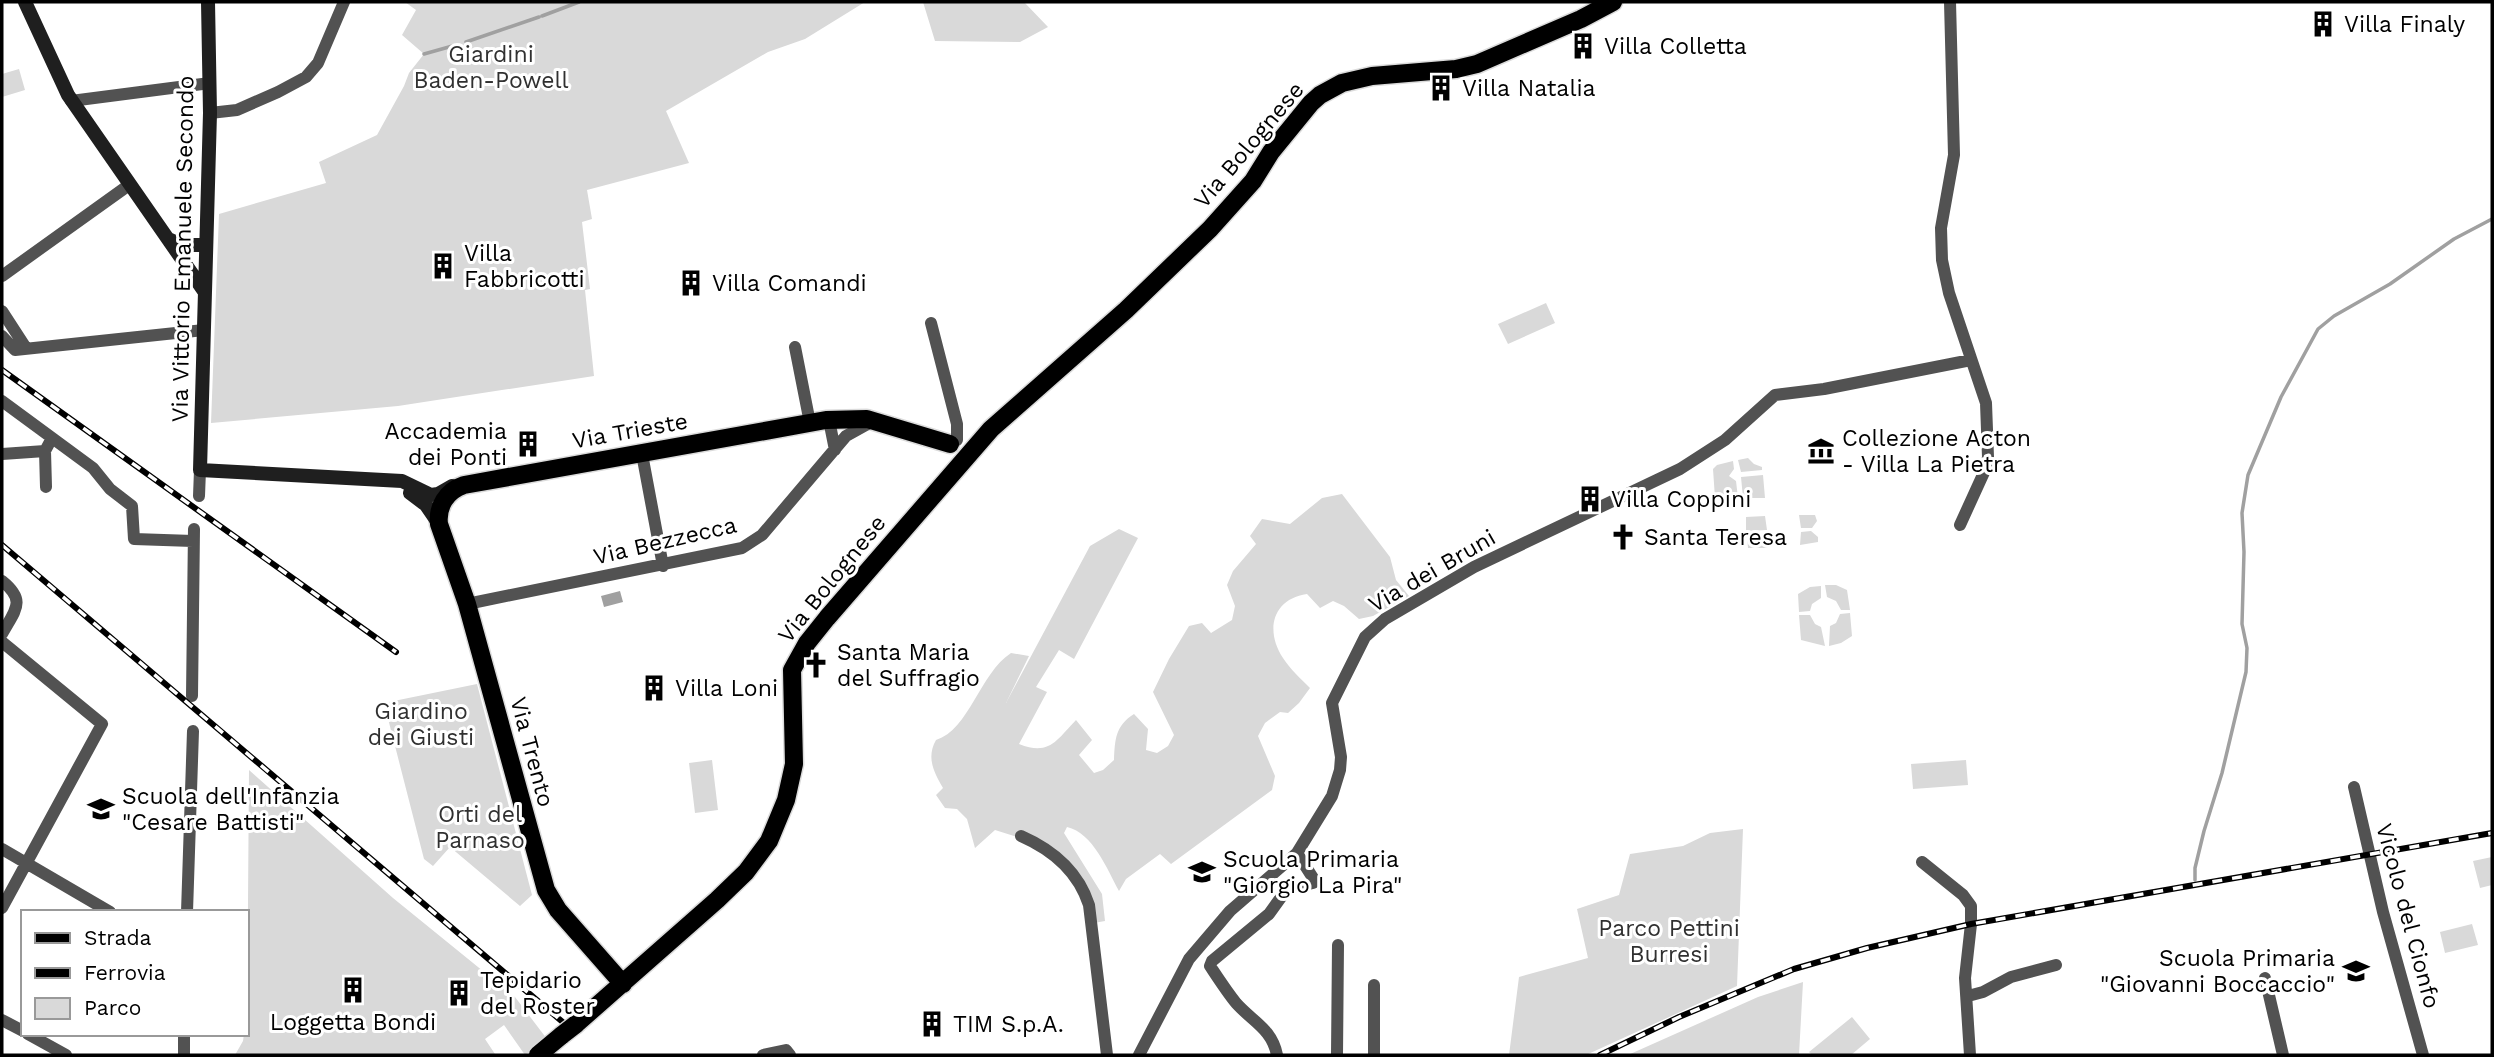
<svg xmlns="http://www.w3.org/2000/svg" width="2494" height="1057" viewBox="0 0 2494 1057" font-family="'Work Sans',sans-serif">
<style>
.green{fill:#d9d9d9}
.water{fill:#a0a0a0}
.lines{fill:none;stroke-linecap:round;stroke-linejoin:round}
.stream{stroke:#a0a0a0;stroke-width:3.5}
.primary-casing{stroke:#dbdbdb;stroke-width:21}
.street{stroke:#525252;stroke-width:12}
.secondary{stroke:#1f1f1f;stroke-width:14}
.primary{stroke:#000;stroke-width:18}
.rail-casing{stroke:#000;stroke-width:6}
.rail{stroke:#fff;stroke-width:3.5;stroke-dasharray:10;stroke-linecap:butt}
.primary-bridge-casing{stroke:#dbdbdb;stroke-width:21;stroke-linecap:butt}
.primary-bridge{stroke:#000;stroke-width:18}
.labels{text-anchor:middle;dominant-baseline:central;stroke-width:6;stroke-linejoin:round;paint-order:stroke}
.poi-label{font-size:23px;fill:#000;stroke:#fff;text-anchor:start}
.park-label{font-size:23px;fill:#303030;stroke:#fff}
.street-label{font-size:23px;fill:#000;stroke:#fff}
</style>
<rect width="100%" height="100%" fill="#fff"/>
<!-- green -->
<path class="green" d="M405 2H865L805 39 768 52 666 111 689 163 587 190 592 219 582 222 590 289 585 290 594 376 398 406 211 423 219 214 326 183 319 162 377 135 404 86 409 73 424 54 402 35 416 10Z
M923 2H1024L1048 27 1020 42 935 41Z
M19 69 25 90 2 97V74Z
M1546 303 1555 323 1508 344 1498 324Z
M1748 458 1754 464 1762 467V470L1741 472 1738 460Z
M1733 461 1734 469 1729 476 1736 481 1738 498H1715L1713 469 1717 465Z
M1763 475 1765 498H1743L1741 477Z
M1342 494 1390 557 1396 580 1409 596 1373 616 1359 619 1344 606 1333 601 1320 608 1307 594C1272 599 1265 631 1283 658 1290 669 1301 679 1310 688L1299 703 1288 713 1280 712 1265 723 1258 736 1275 776 1272 790 1171 864 1160 854 1126 879 1119 891C1107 869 1093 833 1067 827L1064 833 1102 894 1105 921 1094 923 1055 849 995 830 975 848 967 819 957 809 945 808 936 795 943 788C934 772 926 758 936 740 969 730 980 673 1011 653L1029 656 1006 703 1090 546 1119 529 1138 538 1074 659 1059 650 1036 687 1047 692 1019 744C1049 756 1056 741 1076 720L1092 740 1079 755 1094 773 1103 770 1114 760C1115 740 1115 726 1134 714L1148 729 1146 750 1157 753 1168 746 1174 735 1153 692 1169 659 1189 626 1202 623 1211 633 1232 620 1235 606 1227 585 1233 571 1256 544 1250 536 1262 519 1290 524 1322 498Z
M1799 515H1815L1817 521 1812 528H1801Z
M1765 516 1767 530 1746 531V517Z
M1811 531 1818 537V542L1800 545 1801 532Z
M1767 534 1768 548H1748L1747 535Z
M1825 585H1836L1847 590 1850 610H1841L1836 601 1827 597Z
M1821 586V598L1812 604 1810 611 1799 612 1798 594 1810 587Z
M1850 613 1852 636 1841 643 1829 646 1830 626 1836 623 1840 614Z
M1799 615H1810L1815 624 1821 627 1825 646 1801 640Z
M477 684 532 895 520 906 450 847 433 866 424 859 384 703Z
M712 760 718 810 695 813 689 763Z
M1966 760 1968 785 1913 789 1911 764Z
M249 770 393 898 515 997 547 1039 525 1055 504 1025 485 1039 495 1054 493 1055H235L243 1041 244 1034H247Z
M1743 829 1737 986 1586 1055H1509L1519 977 1588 958 1577 909 1619 895 1630 854 1683 846 1710 833Z
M2492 857V885L2480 888 2473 861Z
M2472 924 2478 945 2445 953 2440 932Z
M1803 982 1799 1055H1628L1758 997Z
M1852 1017 1870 1039 1851 1055H1812L1809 1052Z"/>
<!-- water -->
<path class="water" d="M620 591 623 602 604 607 601 596Z"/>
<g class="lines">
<!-- stream -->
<path class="stream" d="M542 16 579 2
M466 42 539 17
M424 54 456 45
M2195 880V868L2204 831 2222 773 2246 672 2247 648 2242 624 2244 552 2242 513 2248 475 2281 397 2318 329 2334 316 2390 284 2454 239 2492 219"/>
<!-- primary casing -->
<g class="primary-casing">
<path id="primary" d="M623 984 558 910 546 890 467 604 439 524C437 507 446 491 464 485L826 420 867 419 950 444
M575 1025 717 900 746 872 769 841 786 800 794 764 792 670 807 643 827 618 991 429 1126 310 1210 229 1253 181 1271 152 1311 103 1320 95 1342 83 1372 76 1456 69 1477 64 1581 19 1613 2
M538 1055 562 1035"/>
</g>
<!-- street -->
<path class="street" d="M1950 2 1954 155 1941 228 1942 260 1949 293 1986 403 1988 457 1986 468 1960 525
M71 101 210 83
M210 113 237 110 278 92 306 77 318 63 344 2
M2 276 129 185
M2 311 26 348
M931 323 957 424V440
M2 336 15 350 204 330
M795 347 810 423
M2 401 93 468 110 489 132 506 134 539 193 541
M829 420 835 450
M45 451 46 487
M2 454 45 451 52 438
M642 454 663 566
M199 496 200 470
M2 581C27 601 15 610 2 634
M467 604 742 548 762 535 846 436 873 421
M2 642 102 724 2 908
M192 696 194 529
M2354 787 2383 912 2423 1055
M1021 836C1053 850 1078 871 1089 905L1107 1055
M2 849 110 912
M1922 862 1963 895 1971 906V924L1965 978 1970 1055
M187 912 193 731
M2265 978 2283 1055
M1968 996 1983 992 2011 977 2056 965
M2 1020 23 1031
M28 1034 66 1055
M184 1055V1034
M763 1055 786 1050 790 1055
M1139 1055 1189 959 1230 911 1297 853 1332 796 1340 770 1341 757 1332 703 1365 637 1385 619 1474 567 1680 469 1725 440 1775 395 1824 389 1971 360
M1277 1055C1272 1029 1253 1022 1236 1003 1227 992 1218 978 1210 966L1212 961 1269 914 1287 889 1313 883V878L1297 853
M1337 1055 1338 945
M1374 1055V985"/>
<!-- secondary -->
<path class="secondary" d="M25 2 68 95 204 291
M208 2 210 113 200 470 402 481 431 495 438 494 452 486
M168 239 182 245H205
M410 493 426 505 439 524"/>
<!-- primary -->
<use href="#primary" class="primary"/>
<!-- rail casing -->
<g class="rail-casing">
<path id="rail" d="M2 370 396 652
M2 545 565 1024
M1600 1055 1679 1017 1794 969 1867 948 1971 924 2492 833"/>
</g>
<!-- rail -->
<use href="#rail" class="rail"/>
<!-- primary-bridge casing -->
<g class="primary-bridge-casing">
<path id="primary-bridge" d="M562 1035 575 1025"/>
</g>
<!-- primary-bridge -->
<use href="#primary-bridge" class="primary-bridge"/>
</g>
<!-- icons -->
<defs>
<g id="building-bare" transform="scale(2.1)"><path d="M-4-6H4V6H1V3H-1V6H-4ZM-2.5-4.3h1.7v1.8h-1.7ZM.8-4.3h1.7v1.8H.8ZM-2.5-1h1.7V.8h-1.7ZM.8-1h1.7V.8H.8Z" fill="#000" stroke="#fff" stroke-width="2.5" paint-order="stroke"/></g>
<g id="museum-bare" transform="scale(2.1)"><path d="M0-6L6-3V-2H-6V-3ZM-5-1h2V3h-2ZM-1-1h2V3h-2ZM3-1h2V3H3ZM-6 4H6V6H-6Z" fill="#000" stroke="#fff" stroke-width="2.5" paint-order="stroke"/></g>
<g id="church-bare" transform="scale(2.1)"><path d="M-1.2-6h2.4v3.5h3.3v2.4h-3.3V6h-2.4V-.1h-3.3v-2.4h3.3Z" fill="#000" stroke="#fff" stroke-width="2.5" paint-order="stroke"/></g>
<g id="school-bare" transform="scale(2.1)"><path d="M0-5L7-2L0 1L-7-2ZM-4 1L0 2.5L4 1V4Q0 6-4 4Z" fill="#000" stroke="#fff" stroke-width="2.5" paint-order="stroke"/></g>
</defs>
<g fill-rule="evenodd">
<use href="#building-bare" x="2323" y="24"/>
<use href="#building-bare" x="1583" y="46"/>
<use href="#building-bare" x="1441" y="88"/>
<use href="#building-bare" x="443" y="266"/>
<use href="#building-bare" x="691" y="283"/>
<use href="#building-bare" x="528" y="444"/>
<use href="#museum-bare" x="1821" y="451"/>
<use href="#building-bare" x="1590" y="499"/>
<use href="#church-bare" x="1623" y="537"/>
<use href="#church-bare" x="816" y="665"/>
<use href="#building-bare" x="654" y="688"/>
<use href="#school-bare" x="101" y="809"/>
<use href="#school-bare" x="1202" y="872"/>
<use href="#school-bare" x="2356" y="971"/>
<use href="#building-bare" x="353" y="990"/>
<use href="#building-bare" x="459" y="993"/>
<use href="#building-bare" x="932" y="1024"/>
</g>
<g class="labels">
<!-- poi labels -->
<g class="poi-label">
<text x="2344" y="24">Villa Finaly</text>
<text x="1604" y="46">Villa Colletta</text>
<text x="1462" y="88">Villa Natalia</text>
<text x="464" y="253">Villa<tspan x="464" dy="26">Fabbricotti</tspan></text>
<text x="712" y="283">Villa Comandi</text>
<text x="507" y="431" text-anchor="end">Accademia<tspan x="507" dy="26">dei Ponti</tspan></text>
<text x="1842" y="438">Collezione Acton<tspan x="1842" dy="26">- Villa La Pietra</tspan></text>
<text x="1611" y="499">Villa Coppini</text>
<text x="1644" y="537">Santa Teresa</text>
<text x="837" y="652">Santa Maria<tspan x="837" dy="26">del Suffragio</tspan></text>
<text x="675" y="688">Villa Loni</text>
<text x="122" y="796">Scuola dell'Infanzia<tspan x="122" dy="26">"Cesare Battisti"</tspan></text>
<text x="1223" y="859">Scuola Primaria<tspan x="1223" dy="26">"Giorgio La Pira"</tspan></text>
<text x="2335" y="958" text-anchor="end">Scuola Primaria<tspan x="2335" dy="26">"Giovanni Boccaccio"</tspan></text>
<text x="480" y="980">Tepidario<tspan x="480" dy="26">del Roster</tspan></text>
<text x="353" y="1022" text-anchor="middle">Loggetta Bondi</text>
<text x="953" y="1024">TIM S.p.A.</text>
</g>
<!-- park labels -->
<g class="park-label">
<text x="491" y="54">Giardini<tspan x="491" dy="26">Baden-Powell</tspan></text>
<text x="421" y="711">Giardino<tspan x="421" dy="26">dei Giusti</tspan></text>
<text x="480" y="814">Orti del<tspan x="480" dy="26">Parnaso</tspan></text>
<text x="1669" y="928">Parco Pettini<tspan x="1669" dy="26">Burresi</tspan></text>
</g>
<!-- street labels -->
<g class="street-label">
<text transform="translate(1249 145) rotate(-50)">Via Bolognese</text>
<text transform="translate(183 249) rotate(-89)">Via Vittorio Emanuele Secondo</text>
<text transform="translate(630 431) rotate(-10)">Via Trieste</text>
<text transform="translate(665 541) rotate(-13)">Via Bezzecca</text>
<text transform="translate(1432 571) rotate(-30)">Via dei Bruni</text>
<text transform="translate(832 579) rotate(-51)">Via Bolognese</text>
<text transform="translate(532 752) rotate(75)">Via Trento</text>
<text transform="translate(2408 916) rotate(75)">Vicolo del Cionfo</text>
</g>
</g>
<!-- border -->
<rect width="2494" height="1057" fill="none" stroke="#000000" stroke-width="7"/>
<!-- legend -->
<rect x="21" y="910" width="228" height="126" fill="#ffffff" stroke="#999999" stroke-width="2"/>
<rect x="35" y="933" width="35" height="10" fill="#000000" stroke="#999999" stroke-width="2"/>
<text x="84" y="945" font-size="21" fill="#000000">Strada</text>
<rect x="35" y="968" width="35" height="10" fill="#000000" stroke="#999999" stroke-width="2"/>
<text x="84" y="980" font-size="21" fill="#000000">Ferrovia</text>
<rect x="35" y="998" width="35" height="21" fill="#d9d9d9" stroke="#999999" stroke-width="2"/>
<text x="84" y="1015" font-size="21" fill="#000000">Parco</text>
</svg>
